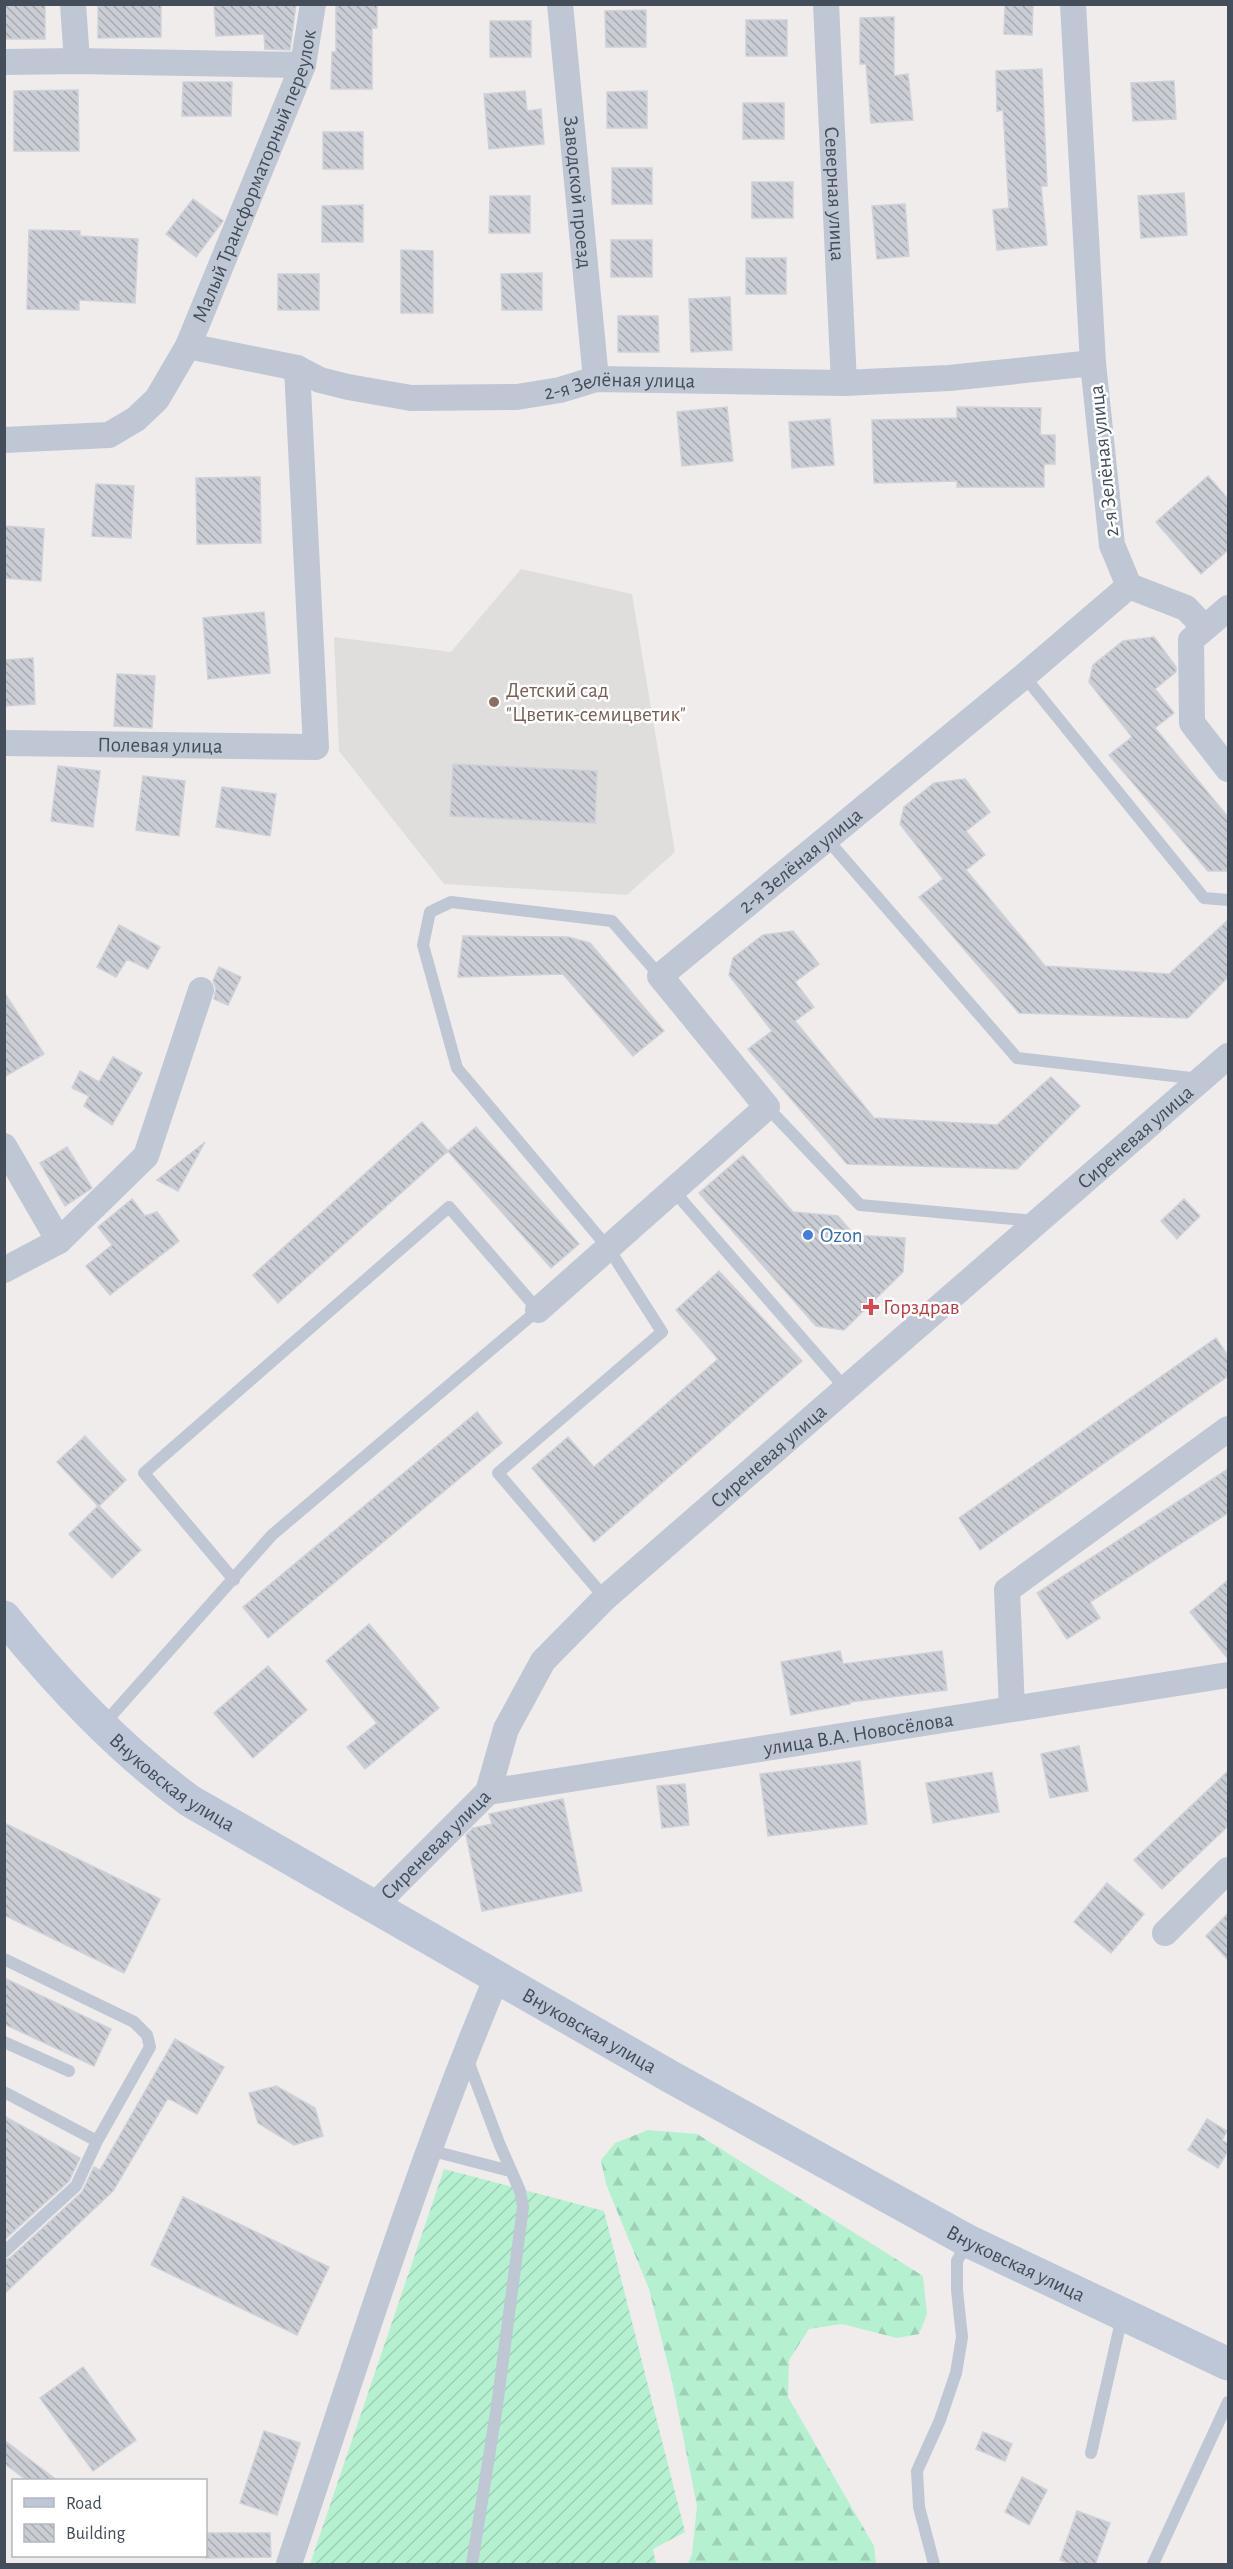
<svg xmlns="http://www.w3.org/2000/svg" width="1233" height="2569" viewBox="0 0 1233 2569" font-family="'Alegreya Sans',sans-serif">
<style>
.education{fill:#e0dddd}
.forest{fill:url(#forest-firs)}
.garden{fill:url(#garden-furrows)}
.building{fill:url(#building-back-hatch);stroke:#cfd1d8;stroke-width:1.5}
.lines{fill:none;stroke-linecap:round;stroke-linejoin:round}
.lane{stroke:#bec7d3;stroke-width:12}
.street{stroke:#bec7d3;stroke-width:26}
.secondary{stroke:#bdc7d7;stroke-width:33}
.education-dot{fill:#8d6e63;stroke:#fff;stroke-width:2}
.shop-dot{fill:#3f7fe0;stroke:#fff;stroke-width:2}
.health-dot{fill:#e0444e;stroke:#fff;stroke-width:2}
.labels{text-anchor:middle;dominant-baseline:central;stroke-width:5;stroke-linejoin:round;paint-order:stroke}
.street-label{font-size:21px;fill:#434e5a;stroke:#fff}
.education-label{font-size:21px;fill:#785e54;stroke:#fff;text-anchor:start}
.shop-label{font-size:21px;fill:#366cbe;stroke:#fff;text-anchor:start}
.health-label{font-size:21px;fill:#be3a42;stroke:#fff;text-anchor:start}
</style>
<defs>
<pattern id="forest-firs" width="22" height="20" patternUnits="userSpaceOnUse" patternTransform="scale(1.5)"><rect width="22" height="20" fill="#b5f1d1"/><path d="M5 1l3.5 6h-7zM16 11l3.5 6h-7z" fill="#9dd0b6"/></pattern>
<pattern id="garden-furrows" width="10" height="10" patternUnits="userSpaceOnUse" patternTransform="scale(1.5)"><rect width="10" height="10" fill="#b5f1d1"/><path d="M-1 1l2-2M0 10L10 0M9 11l2-2" fill="none" stroke="#9dd0b6"/></pattern>
<pattern id="building-back-hatch" width="6" height="6" patternUnits="userSpaceOnUse" patternTransform="scale(1.5)"><rect width="6" height="6" fill="#cacdd4"/><path d="M-1 5l2 2M0 0l6 6M5-1l2 2" fill="none" stroke="#a6a9af"/></pattern>
</defs>
<rect width="100%" height="100%" fill="#efeceb"/>
<!-- education -->
<path class="education" d="M521 569 632 594 675 852 627 895 444 884 339 751 334 637 451 652Z"/>
<!-- forest -->
<path class="forest" d="M648 2130 697 2134 923 2276 927 2314 919 2334 897 2338 842 2324 809 2329 789 2360 788 2397 874 2546 876 2564H688L692 2554 697 2506 672 2381 649 2289 606 2184 601 2160 615 2143Z"/>
<!-- garden -->
<path class="garden" d="M444 2169 604 2211 685 2532 653 2549 656 2564H310Z"/>
<!-- building -->
<path class="building" d="M4 4H45V39H5Z
M214 4H296L290 50 265 49 264 34 216 36Z
M336 4H377V28H372V89H331L332 52H336Z
M1005 4H1033L1032 35 1004 34Z
M98 5H161V37L98 38Z
M646 10V47H606L605 11Z
M894 17V76L908 74 913 120 871 123 866 64H860V18Z
M746 20H787V56H746Z
M490 21H531V57H490Z
M1042 69 1047 186H1041L1047 245 997 250 993 210 1009 208 1003 110 997 111 996 71Z
M1174 81 1176 119 1133 121 1131 83Z
M183 82H232L231 116H182Z
M78 90 79 151H14V91Z
M525 91 527 111 541 109 544 144 489 149 484 94Z
M647 91V128H607V92Z
M743 103H784V139H743Z
M323 132H363V169H323Z
M612 168H652V204H612Z
M752 182H793V218H752Z
M1184 193 1187 235 1141 238 1138 196Z
M490 196H530V233H489Z
M193 199 223 221 196 257 166 234Z
M905 204 909 256 877 259 872 206Z
M363 205V242H322V206Z
M29 230 80 231V236L138 239 135 303 79 300V310L27 309Z
M611 240H652V277H611Z
M401 250 433 251V313H401Z
M746 258H786V294H746Z
M542 273V310H502L501 274Z
M278 274H319V310H278Z
M730 297 732 350 691 352 689 299Z
M618 316H658L659 352H618Z
M727 407 733 461 682 466 677 412Z
M957 407 1041 408 1040 435H1055V464H1044V487H957V481L874 483 872 420 957 418Z
M830 419 834 465 792 468 789 422Z
M1208 476 1228 499V550L1201 574 1156 522Z
M260 477 261 543 197 544 196 478Z
M96 484 134 486 131 538 92 536Z
M5 526 44 529 41 581 4 578Z
M264 612 270 673 208 679 203 618Z
M1154 637 1176 667V672L1155 689 1174 713 1155 728 1228 817V871H1208L1109 755 1132 737 1089 682 1093 665 1123 641Z
M33 658 35 704 4 706V660Z
M117 674 155 676 152 728 114 726Z
M453 764 597 771 595 823 450 816Z
M58 766 100 771 93 827 51 821Z
M143 776 185 781 179 836 136 830Z
M965 779 990 812 966 831 985 855 966 870 1045 966 1169 974 1228 920V977L1188 1018 1019 1013 919 897 943 879 900 824 904 807 934 783Z
M222 787 276 794 270 836 216 827Z
M119 925 160 947 148 969 127 959 116 977 97 967Z
M793 931 819 964 795 982 814 1007 795 1021 874 1118 997 1125 1051 1077 1080 1106 1017 1169 847 1164 748 1049 772 1031 729 975 733 958 763 935Z
M463 936 568 937 590 943 664 1031 633 1056 563 974 458 977Z
M219 967 241 977 228 1005 214 999 216 988 213 981Z
M4 992 44 1054 4 1077Z
M113 1057 142 1073 112 1125 84 1106 89 1096 72 1088 80 1071 99 1082Z
M422 1122 448 1151 278 1303 253 1275Z
M476 1127 579 1244 551 1268 448 1151Z
M205 1142 178 1191 157 1180Z
M67 1147 92 1188 65 1206 40 1163Z
M743 1155 793 1212 838 1216 854 1235 905 1238 903 1272 844 1330 816 1326 699 1193Z
M132 1199 145 1216 157 1212 179 1241 110 1295 86 1266 112 1245 98 1227Z
M1184 1199 1200 1216 1177 1239 1161 1221Z
M719 1271 802 1361 594 1542 532 1468 568 1437 594 1467 718 1359 676 1310Z
M1216 1338 1228 1356V1376L980 1550 959 1518Z
M477 1412 502 1443 268 1638 243 1607Z
M85 1436 126 1480 99 1506 141 1550 112 1578 69 1534 98 1506 57 1462Z
M1228 1469V1513L1090 1602 1100 1618 1067 1639 1037 1593Z
M1228 1580V1659L1190 1612Z
M369 1624 439 1708 365 1769 347 1747 377 1723 326 1661Z
M840 1651 843 1664 942 1651 947 1690 850 1702V1704L791 1715 781 1662Z
M268 1666 307 1710 253 1758 214 1713Z
M1079 1746 1088 1791 1050 1798 1041 1754Z
M860 1761 867 1824 768 1836 760 1774Z
M1228 1771V1826L1162 1889 1134 1860Z
M992 1772 999 1812 933 1823 926 1783Z
M685 1784 689 1825 662 1828 657 1786Z
M563 1799 582 1891 482 1911 466 1835 473 1828 492 1824 489 1814Z
M4 1823 160 1899 124 1973 4 1915Z
M1107 1883 1144 1914 1111 1953 1074 1922Z
M1228 1913V1960L1206 1936Z
M4 1978 111 2029 94 2066 4 2024Z
M175 2039 224 2067 197 2114 168 2098 113 2191 4 2294V2260L10 2258 82 2192 94 2167 100 2170Z
M276 2086 315 2108 323 2136 294 2145 258 2123 249 2093Z
M4 2116 80 2158 69 2181 4 2240Z
M1207 2119 1227 2131 1222 2140 1228 2144V2151L1218 2168 1188 2150Z
M183 2197 329 2267 297 2335 151 2265Z
M83 2367 136 2440 93 2471 40 2398Z
M264 2431 300 2443 277 2515 240 2503Z
M983 2432 1012 2444 1005 2461 976 2449Z
M4 2440 58 2481H28L4 2463Z
M1022 2477 1047 2490 1029 2525 1005 2512Z
M1077 2511 1110 2523 1095 2565H1073L1060 2560Z
M206 2533H270L271 2557 206 2558Z"/>
<g class="lines">
<!-- lane -->
<path class="lane" d="M1024 676 1204 898 1228 900
M826 838 1017 1058 1200 1079
M767 1107 860 1205 1035 1221
M673 1190 846 1389
M605 1598 498 1473 662 1332 609 1249 457 1068 423 945 430 912 451 902 612 921 660 976
M102 1726 272 1535 538 1310 449 1207 144 1473 234 1580
M4 1959 134 2022 147 2035 150 2047 97 2141 76 2186 4 2252
M4 2042 69 2071
M467 2058 499 2143 520 2191 523 2207 497 2406 472 2564
M4 2092 97 2141
M429 2150 510 2171
M1091 2453 1122 2317
M934 2564 919 2507 917 2471 940 2420 956 2373 962 2337 957 2290V2261L967 2243
M1153 2564 1228 2402"/>
<!-- street -->
<g class="street">
<path d="M73 4 77 61"/>
<path id="s1" d="M560 4 596 379"/>
<path id="s2" d="M826 4 844 383"/>
<path d="M4 62 77 61 303 65"/>
<path id="s3" d="M188 346 297 368 320 380 348 387 411 398 517 397 560 390 596 379 844 383 949 378 1093 363"/>
<path id="s4" d="M4 440 109 435 136 419 157 399 188 346 303 65 313 4"/>
<path d="M1129 586 1186 608 1205 628 1228 608"/>
<path d="M1205 628 1191 640 1192 723 1228 769"/>
<path id="s5" d="M4 743 316 747 297 368"/>
<path d="M4 1146 59 1241"/>
<path d="M4 1270 59 1241 146 1156 201 990"/>
<path id="s6" d="M538 1310 767 1107 660 976 1024 676 1129 586 1112 545 1093 363 1073 4"/>
<path d="M1012 1709 1007 1590 1228 1429"/>
<path id="s7" d="M488 1792 1228 1675"/>
<path id="s8" d="M374 1906 488 1792 506 1729 543 1661 605 1598 1228 1056"/>
<path d="M1165 1933 1228 1870"/>
<path d="M289 2564C355 2368 416 2168 497 1977"/>
</g>
<!-- secondary -->
<path class="secondary" id="s9" d="M4 1617C60 1686 119 1749 190 1801L671 2077 968 2241 1228 2364"/>
</g>
<!-- markers -->
<circle class="education-dot" cx="494" cy="702" r="6"/>
<circle class="shop-dot" cx="808" cy="1235" r="6"/>
<path class="health-dot" d="M868 1298h6v6h6v6h-6v6h-6v-6h-6v-6h6z"/>
<g class="labels">
<!-- street labels -->
<g class="street-label">
<text stroke="none"><textPath href="#s4" startOffset="410">Малый Трансформаторный переулок</textPath></text>
<text stroke="none"><textPath href="#s1" startOffset="189">Заводской проезд</textPath></text>
<text stroke="none"><textPath href="#s2" startOffset="190">Северная улица</textPath></text>
<text stroke="none"><textPath href="#s3" startOffset="440">2-я Зелёная улица</textPath></text>
<text transform="translate(1104 461) rotate(-96)">2-я Зелёная улица</text>
<text stroke="none"><textPath href="#s5" startOffset="156">Полевая улица</textPath></text>
<text stroke="none"><textPath href="#s6" startOffset="657">2-я Зелёная улица</textPath></text>
<text stroke="none"><textPath href="#s8" startOffset="1095">Сиреневая улица</textPath></text>
<text stroke="none"><textPath href="#s8" startOffset="609">Сиреневая улица</textPath></text>
<text stroke="none"><textPath href="#s7" startOffset="375">улица В.А. Новосёлова</textPath></text>
<text stroke="none"><textPath href="#s9" startOffset="237">Внуковская улица</textPath></text>
<text stroke="none"><textPath href="#s8" startOffset="87">Сиреневая улица</textPath></text>
<text stroke="none"><textPath href="#s9" startOffset="723">Внуковская улица</textPath></text>
<text stroke="none"><textPath href="#s9" startOffset="1209">Внуковская улица</textPath></text>
</g>
<!-- education labels -->
<g class="education-label">
<text x="506" y="690">Детский сад<tspan x="506" dy="24">"Цветик-семицветик"</tspan></text>
</g>
<!-- shop labels -->
<g class="shop-label">
<text x="820" y="1235">Ozon</text>
</g>
<!-- health labels -->
<g class="health-label">
<text x="883" y="1307">Горздрав</text>
</g>
</g>
<!-- border -->
<rect width="1233" height="2569" fill="none" stroke="#434e5a" stroke-width="12"/>
<!-- legend -->
<rect x="12" y="2479" width="195" height="78" fill="#ffffff" stroke="#b4b8bd" stroke-width="1.5"/>
<rect x="24" y="2498" width="30" height="9" fill="#bdc7d7" stroke="#b4b8bd" stroke-width="1.5"/>
<text x="66" y="2509" font-size="18" fill="#434e5a">Road</text>
<rect x="24" y="2524" width="30" height="18" fill="url(#building-back-hatch)" stroke="#b4b8bd" stroke-width="1.5"/>
<text x="66" y="2539" font-size="18" fill="#434e5a">Building</text>
</svg>
